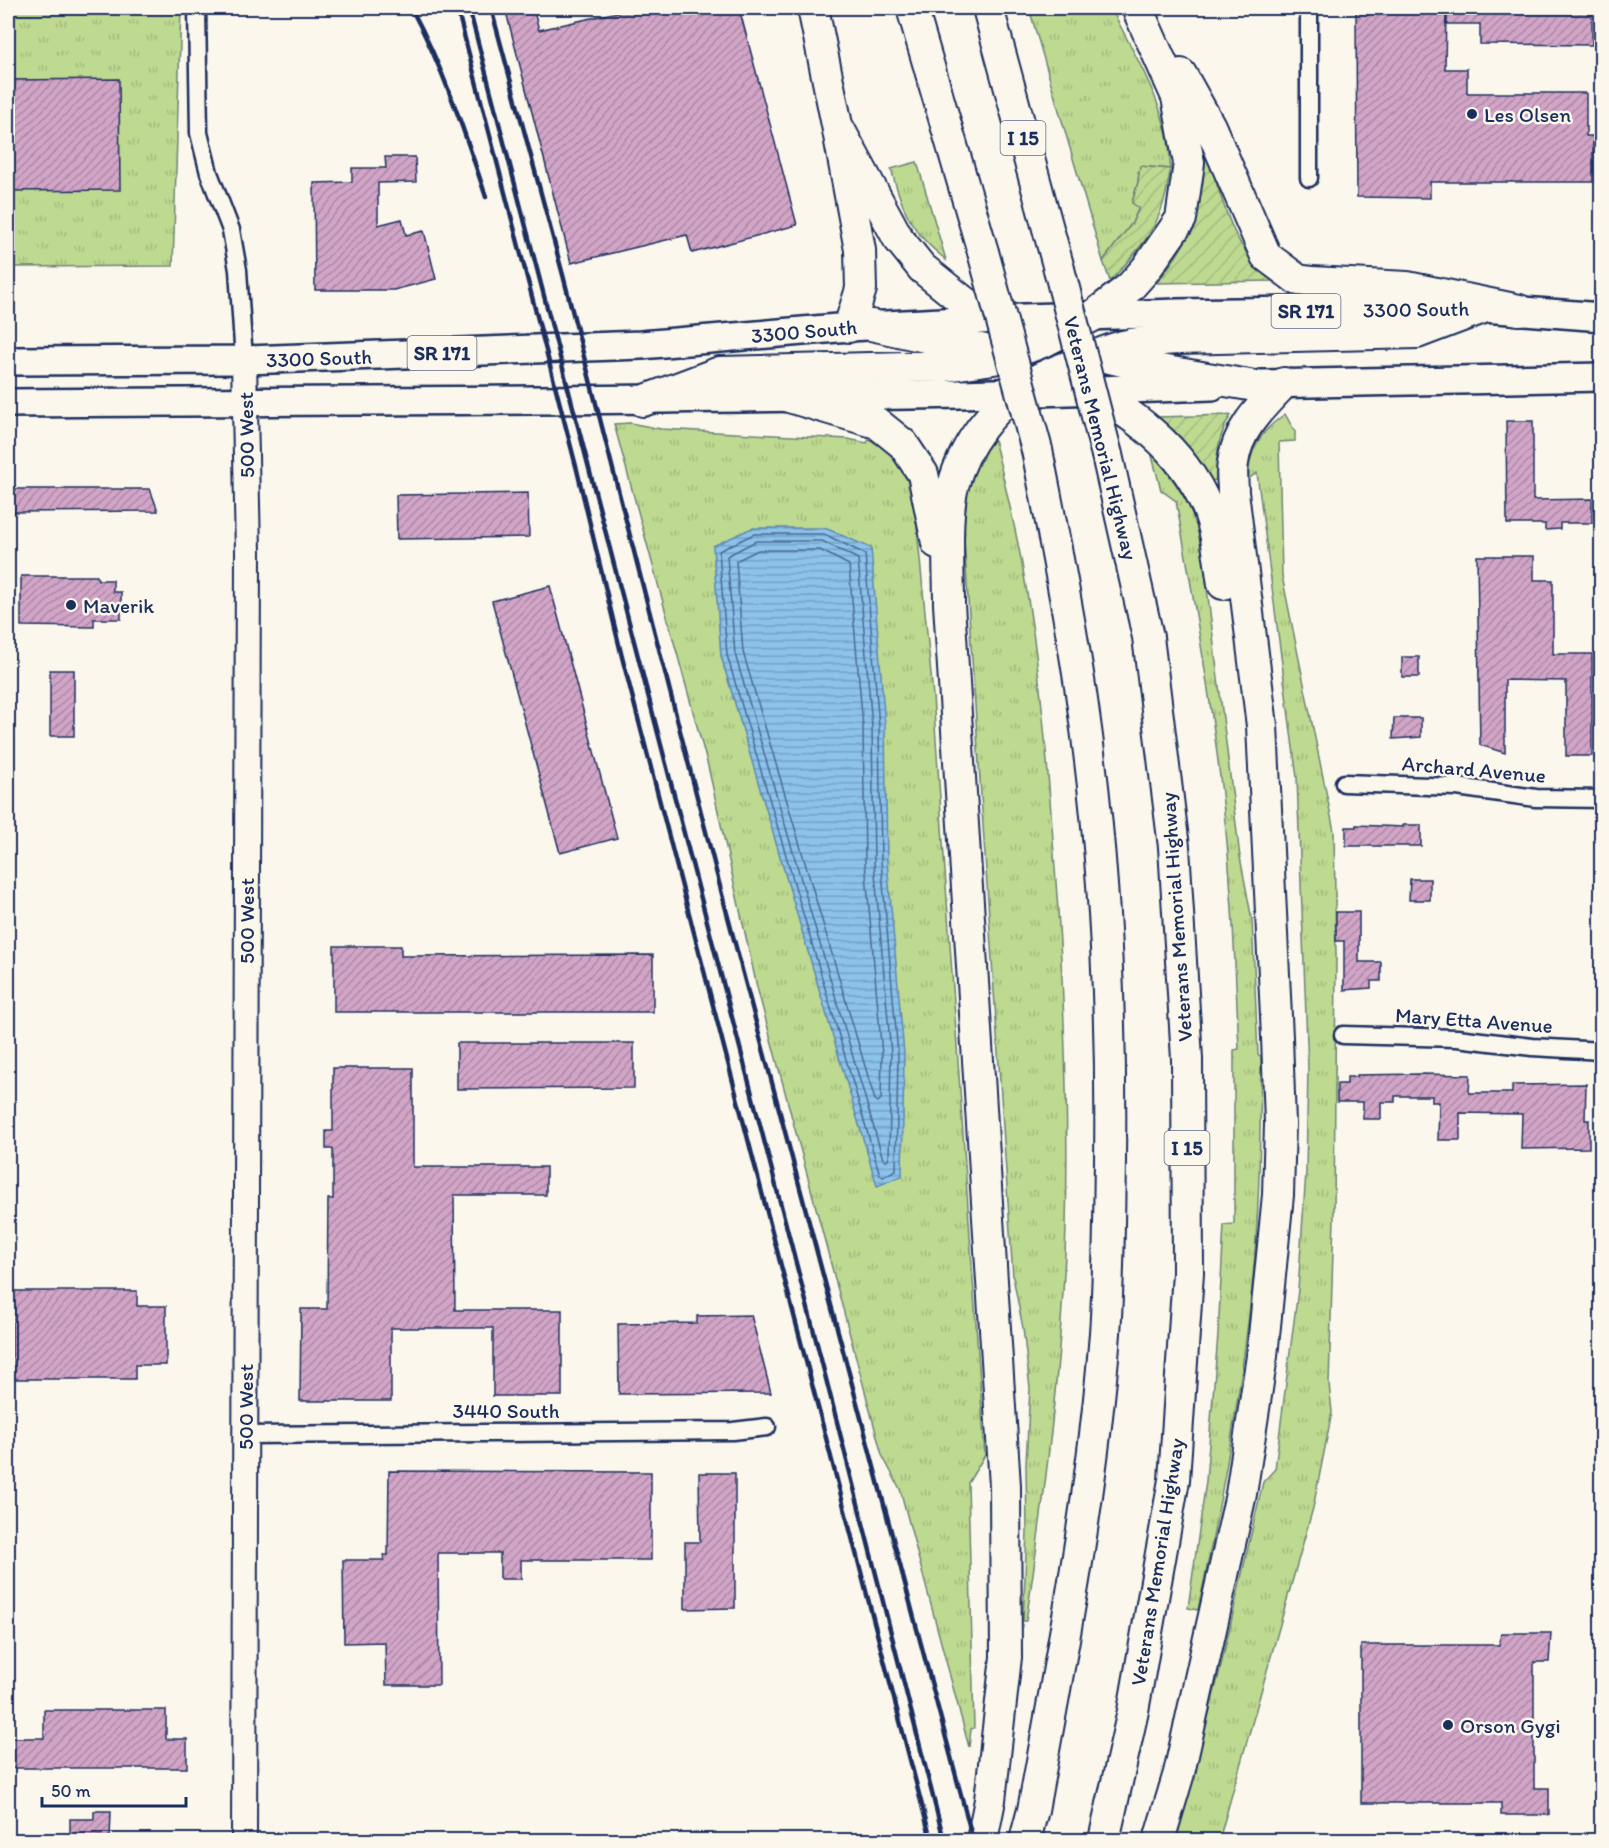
<svg xmlns="http://www.w3.org/2000/svg" width="1609" height="1848" viewBox="0 0 1609 1848" font-family="Itim,sans-serif">
<style>
.grass{fill:url(#grass-tufts);stroke:#6c8477;stroke-width:1.5}
.garden{fill:url(#garden-furrows);stroke:#6c8477;stroke-width:1.5}
.water{fill:url(#water-rules);stroke:#5f88b3;stroke-width:1.5}
.lines{fill:none;stroke-linecap:round;stroke-linejoin:round}
.shore{stroke:#496a96;stroke-width:1.5}
.building{fill:url(#building-hatch);stroke:#1b2f5e;stroke-width:1.5}
.minor-casing{stroke:#1b2f5e;stroke-width:21}
.secondary-casing{stroke:#1b2f5e;stroke-width:28}
.primary-casing{stroke:#1b2f5e;stroke-width:32}
.motorway-casing{stroke:#1b2f5e;stroke-width:34}
.minor{stroke:#fbf7ec;stroke-width:16}
.secondary{stroke:#fbf7ec;stroke-width:24}
.primary{stroke:#fbf7ec;stroke-width:27}
.motorway{stroke:#fbf7ec;stroke-width:30}
.rail{stroke:#1b2f5e;stroke-width:4.5}
.motorway-bridge-casing{stroke:#1b2f5e;stroke-width:34;stroke-linecap:butt}
.motorway-bridge{stroke:#fbf7ec;stroke-width:30}
.poi-dot{fill:#1b2f5e;stroke:#fbf7ec;stroke-width:2}
.labels{text-anchor:middle;dominant-baseline:central;stroke-width:5;stroke-linejoin:round;paint-order:stroke}
.shield{fill:#fbf7ec;stroke:#5e6b89;stroke-width:1.5}
.shield-label{font-size:20px;font-weight:bold;fill:#1b2f5e}
.poi-label{font-size:21px;fill:#1b2f5e;stroke:#fbf7ec;text-anchor:start}
.street-label{font-size:21px;fill:#1b2f5e;stroke:#fbf7ec}
</style>
<defs>
<pattern id="grass-tufts" width="24" height="20" patternUnits="userSpaceOnUse" patternTransform="scale(1.5)"><rect width="24" height="20" fill="#bed990"/><path d="M3 7l-1-3M5 7V3M7 7l1-3M15 17l-1-3M17 17v-4M19 17l1-3" fill="none" stroke="#a3bb7f"/></pattern>
<pattern id="garden-furrows" width="10" height="10" patternUnits="userSpaceOnUse" patternTransform="scale(1.5)"><rect width="10" height="10" fill="#bed990"/><path d="M-1 1l2-2M0 10L10 0M9 11l2-2" fill="none" stroke="#a3bb7f"/></pattern>
<pattern id="water-rules" width="6" height="5" patternUnits="userSpaceOnUse" patternTransform="scale(1.5)"><rect width="6" height="5" fill="#8dc3eb"/><path d="M0 2.5h6" fill="none" stroke="#729fc2"/></pattern>
<pattern id="building-hatch" width="6" height="6" patternUnits="userSpaceOnUse" patternTransform="scale(1.5)"><rect width="6" height="6" fill="#d2a5c7"/><path d="M-1 1l2-2M0 6l6-6M5 7l2-2" fill="none" stroke="#aa87a5"/></pattern>
</defs>
<rect width="100%" height="100%" fill="#fbf7ec"/>
<filter id="ink" filterUnits="userSpaceOnUse"><feTurbulence type="fractalNoise" baseFrequency=".0167" numOctaves="2"/><feDisplacementMap in="SourceGraphic" scale="12" xChannelSelector="R" yChannelSelector="G"/><feConvolveMatrix kernelMatrix="1 2 1 2 8 2 1 2 1" color-interpolation-filters="sRGB"/></filter>
<g filter="url(#ink)">
<!-- grass -->
<path class="grass" d="M8 8H181L173 266 8 267Z
M1029 8H1111C1134 54 1173 116 1170 169L1140 166 1138 182 1132 203 1139 207 1132 223 1103 261Z
M917 162 946 260C938 253 929 246 922 237 905 218 898 193 891 169Z
M1285 414 1295 432V441L1279 442 1282 576 1334 831 1336 956 1334 1218 1329 1384 1332 1412 1313 1508 1219 1840H1176L1220 1670 1263 1482 1275 1469 1298 1290 1306 1172 1308 1069 1297 778 1257 473 1248 479C1249 448 1261 431 1285 414Z
M630 423 661 429 848 439 867 443 869 439 890 452 900 464 914 496 917 528 933 696 985 1455 968 1483 974 1728 971 1729 969 1747 900 1489 882 1455 757 987 708 766 614 424Z
M993 435C1004 480 1015 525 1023 570 1041 668 1048 769 1055 868 1064 988 1069 1107 1066 1227 1062 1359 1046 1490 1026 1621H1023L1027 1532 1026 1464 1030 1388 1023 1328 1013 1277 964 539C964 492 969 476 993 435Z
M1151 452C1172 476 1189 501 1200 531L1240 857 1252 920 1258 1055 1261 1056C1260 1133 1260 1210 1252 1287 1241 1396 1221 1503 1198 1610L1188 1608 1206 1481 1218 1335 1224 1225 1234 1224V1050L1239 1049C1235 964 1232 878 1222 794 1211 696 1194 599 1176 501L1161 490Z"/>
<!-- garden -->
<path class="garden" d="M1209 159C1224 205 1233 251 1274 281L1156 283C1189 245 1203 210 1204 160Z
M1140 166 1170 169C1165 221 1145 244 1110 281L1103 261 1132 223 1139 208 1132 203 1138 182Z
M1231 415C1218 435 1216 456 1216 480L1212 481C1198 455 1181 435 1158 417Z"/>
<!-- water -->
<path class="water" d="M752 528H825L871 548 885 726 887 861 904 1054 902 1176 877 1186 721 656 713 546Z"/>
<g class="lines">
<!-- shore -->
<path class="shore" d="M754 534H824L865 554 879 727 881 861 898 1054 896 1170 883 1177 880 1175 727 655 719 551Z
M756 541H822L858 559 872 727 874 862 891 1054 889 1158 886 1161 883 1159 735 654 727 556Z
M758 550H820L849 565 863 727 865 862 882 1055 881 1099 878 1102 875 1100 743 652 736 561Z"/>
</g>
<!-- building -->
<path class="building" d="M505 8H533L539 30 635 8H739L797 225 692 253 687 235 571 263Z
M1356 8 1446 10 1445 69H1467V93H1586V136H1593V182H1430V198L1357 197Z
M1447 8H1592V45L1480 44V24H1447Z
M119 79 120 190 8 191V80Z
M385 157H415L416 182 378 183V225L402 219 406 235 424 231 436 279 394 290H315L314 183 352 182V168H386Z
M1506 421H1533V500L1592 499V523H1560V529L1545 530V524H1507Z
M8 489H150L158 511 10 512 8 504Z
M528 493 529 537 397 539 396 495Z
M1477 556H1534V580H1553V654H1592V756H1566V681L1505 680V753L1480 745Z
M21 576H97L98 580H113V592H121V619H94V627L21 626Z
M550 586 617 838 560 853 492 601Z
M1402 657H1419V677H1402Z
M50 670H74V736H50Z
M1394 718H1421V737L1393 739Z
M1356 825 1403 827V825H1421V846H1346V827H1356Z
M1410 879H1430V900H1409Z
M1336 912H1359V962H1381V981H1371V988L1344 990V941H1336Z
M334 946H401V956L653 955V1012H334Z
M457 1043H634V1088L457 1089Z
M333 1068H413V1167H546V1195H454L455 1310H562V1396H493V1328H391V1401H300L301 1309H327L328 1199H333V1149H326V1131H333Z
M1421 1074 1470 1075 1469 1093H1512V1085L1586 1084 1585 1120H1589V1148L1521 1149 1522 1114 1460 1113V1140H1438L1439 1102H1432V1096H1395V1102H1381V1119H1363V1102H1337V1084H1347V1077H1357V1075Z
M12 1291H137V1306H166V1365H135V1379H12Z
M751 1315 771 1393 619 1394 618 1324 697 1323V1316Z
M389 1471 651 1472V1560H521V1579H500V1553H438L439 1685H386L385 1642 344 1643 343 1560H384V1555H388Z
M699 1473H735V1608L685 1609V1542H700Z
M1501 1633H1551L1549 1662H1534V1788H1549V1815H1501V1803H1361V1645H1499Z
M44 1710H166V1739H187V1768H8V1738H44Z
M94 1811H111L110 1838 70 1836V1819H94Z"/>
<g class="lines">
<!-- minor casing -->
<g class="minor-casing">
<path id="minor" d="M197 8 199 133 209 173 231 230 238 270 244 360
M1309 178V8
M1344 783 1457 787 1536 798 1602 799
M1343 1035 1457 1038 1532 1047 1602 1051
M245 1435 733 1431 767 1427"/>
</g>
<!-- secondary casing -->
<g class="secondary-casing">
<path id="secondary" d="M244 1840 248 552 244 360"/>
</g>
<!-- primary casing -->
<g class="primary-casing">
<path id="primary" d="M8 361 244 360 641 345 849 327 997 319 1178 313 1483 308 1602 317
M1262 384 1602 377
M8 403C409 400 811 402 1212 386"/>
</g>
<!-- motorway casing -->
<g class="motorway-casing">
<path id="motorway" d="M813 8 837 125 860 250 861 289 849 327
M912 8 983 252
M988 8 1059 269
M1181 74 1210 126 1266 256 1298 280 1312 282 1407 287 1519 310
M837 125 898 238 922 268 963 301 1019 330
M871 325 998 353
M1096 355 1166 371 1249 385
M1074 379C1129 413 1181 444 1207 507 1217 531 1219 558 1223 584
M789 397 877 423 903 444 923 474 937 543
M643 401 720 372 946 366 1000 358 1045 341 1093 316 1130 287 1146 269 1181 219 1189 163 1177 97 1137 8
M982 1840 990 1800 1006 1657 1005 1486 949 604C949 570 945 518 953 486 964 444 994 405 1031 383 1046 374 1064 368 1081 362 1096 355 1112 348 1128 345 1144 341 1161 340 1178 339L1417 333 1483 308
M1025 1840 1033 1810C1062 1652 1093 1493 1105 1333 1109 1276 1109 1218 1110 1161 1112 1007 1104 852 1082 700 1070 616 1053 533 1037 450
M1104 1840 1133 1711 1174 1480 1188 1273 1187 1059 1174 847 1148 637 1107 455
M1159 1840 1179 1773 1241 1494 1262 1356 1278 1195 1280 1124 1277 1037 1262 726 1233 492C1233 482 1231 472 1233 463 1237 429 1262 406 1284 383"/>
</g>
<!-- minor -->
<use href="#minor" class="minor"/>
<!-- secondary -->
<use href="#secondary" class="secondary"/>
<!-- primary -->
<use href="#primary" class="primary"/>
<!-- motorway -->
<use href="#motorway" class="motorway"/>
<!-- rail -->
<path class="rail" d="M411 8C443 67 465 133 486 197
M457 8 577 470 622 657 931 1840
M469 8 814 1332 944 1840
M491 8 563 275 724 902 973 1840"/>
<!-- motorway-bridge casing -->
<g class="motorway-bridge-casing">
<path id="motorway-bridge" d="M983 252 1037 450
M1059 269 1107 455"/>
</g>
<!-- motorway-bridge -->
<use href="#motorway-bridge" class="motorway-bridge"/>
</g>
</g>
<!-- markers -->
<g class="poi-dot">
<circle cx="1472" cy="114" r="6"/>
<circle cx="71" cy="605" r="6"/>
<circle cx="1448" cy="1725" r="6"/>
</g>
<g class="labels">
<!-- shield labels -->
<g class="shield">
<rect x="1000.5" y="121" width="45" height="34" rx="4.5"/>
<rect x="1271.5" y="294" width="69" height="34" rx="4.5"/>
<rect x="407.5" y="336" width="69" height="34" rx="4.5"/>
<rect x="1164.5" y="1131" width="45" height="34" rx="4.5"/>
</g>
<g class="shield-label">
<text x="1023" y="138">I 15</text>
<text x="1306" y="311">SR 171</text>
<text x="442" y="353">SR 171</text>
<text x="1187" y="1148">I 15</text>
</g>
<!-- poi labels -->
<g class="poi-label">
<text x="1484" y="114">Les Olsen</text>
<text x="83" y="605">Maverik</text>
<text x="1460" y="1725">Orson Gygi</text>
</g>
<!-- street labels -->
<g class="street-label">
<text transform="translate(1416 309) rotate(-1)">3300 South</text>
<text transform="translate(804 331) rotate(-5)">3300 South</text>
<text transform="translate(319 358) rotate(-2)">3300 South</text>
<text transform="translate(246 435) rotate(-91)">500 West</text>
<text transform="translate(1101 438) rotate(76)">Veterans Memorial Highway</text>
<text transform="translate(1474 769) rotate(5)">Archard Avenue</text>
<text transform="translate(1176 917) rotate(-94)">Veterans Memorial Highway</text>
<text transform="translate(246 921) rotate(-90)">500 West</text>
<text transform="translate(1474 1020) rotate(4)">Mary Etta Avenue</text>
<text transform="translate(245 1407) rotate(-90)">500 West</text>
<text x="506" y="1410">3440 South</text>
<text transform="translate(1157 1562) rotate(-81)">Veterans Memorial Highway</text>
</g>
</g>
<!-- margin -->
<rect width="1609" height="1848" fill="none" stroke="#fbf7ec" stroke-width="30"/>
<rect x="15" y="15" width="1579" height="1818" fill="none" stroke="#1b2f5e" stroke-width="2" filter="url(#ink)"/>
<!-- scale -->
<path d="M42 1797v9h144v-9" fill="none" stroke="#1b2f5e" stroke-width="3"/>
<text x="51" y="1797" font-size="18" fill="#1b2f5e" stroke="#fbf7ec" stroke-width="4.5" paint-order="stroke">50 m</text>
</svg>
